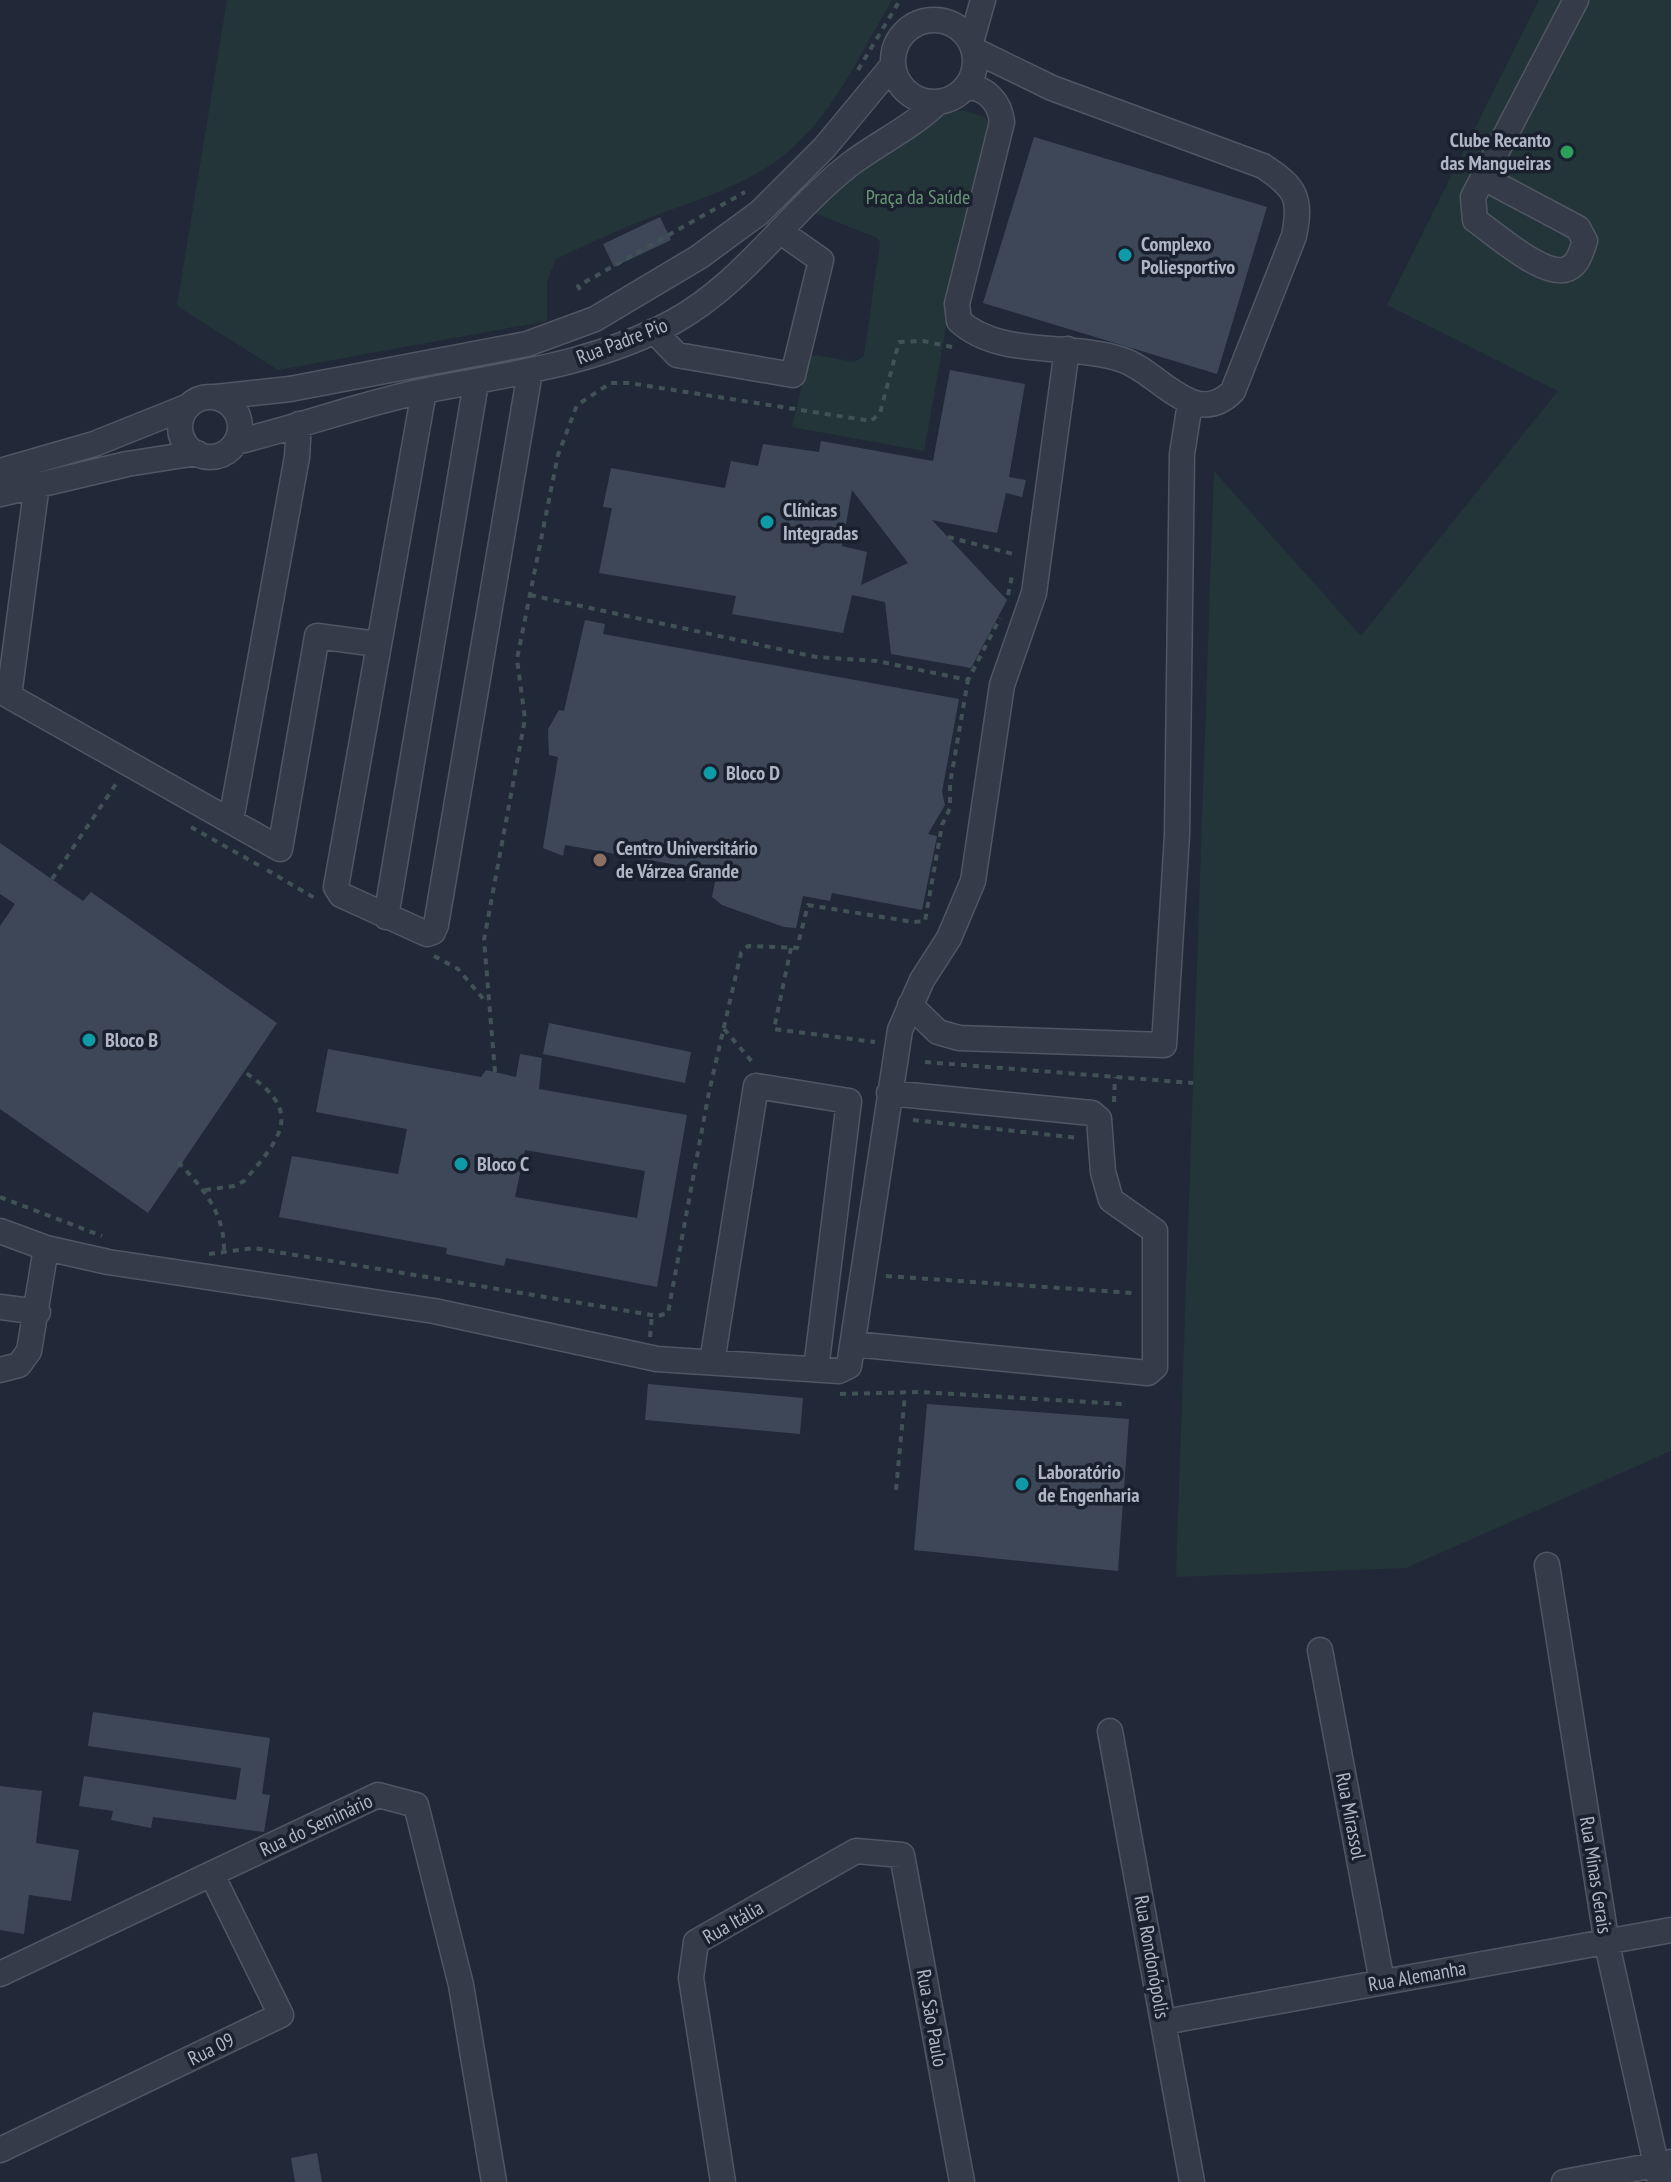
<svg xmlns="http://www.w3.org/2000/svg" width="1671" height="2182" viewBox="0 0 1671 2182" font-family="'PT Sans Narrow',sans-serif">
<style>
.green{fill:#233539}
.building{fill:#3e4758;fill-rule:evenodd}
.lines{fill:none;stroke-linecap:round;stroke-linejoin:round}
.minor-casing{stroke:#505663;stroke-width:27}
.path{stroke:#415256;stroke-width:4;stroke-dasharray:6 6;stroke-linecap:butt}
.minor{stroke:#353b48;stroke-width:24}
.leisure-dot{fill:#2e9e5b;stroke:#1a202d;stroke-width:3}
.culture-dot{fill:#0f9aa8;stroke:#1a202d;stroke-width:3}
.education-dot{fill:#8d6e63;stroke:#1a202d;stroke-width:3}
.labels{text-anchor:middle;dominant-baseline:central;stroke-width:7;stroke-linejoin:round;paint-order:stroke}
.poi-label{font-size:20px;font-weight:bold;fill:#b0b6c5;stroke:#1a202d;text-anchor:start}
.park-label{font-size:20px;fill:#689576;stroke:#1a202d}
.street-label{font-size:20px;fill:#b0b6c5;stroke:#1a202d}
</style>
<rect width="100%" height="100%" fill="#212938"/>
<!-- green -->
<path class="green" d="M227 0H892C862 50 834 113 789 151 746 187 696 200 646 219 615 231 586 245 556 259L547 281V321L278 370 177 306Z
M1539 0H1671V1451L1406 1568 1176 1577 1214 471 1361 636 1558 391 1387 305Z
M962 110 985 117 992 127 953 289 924 451 792 427 809 357 816 355 854 362 864 356 880 243 878 238 809 211C848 176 909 116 962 110Z"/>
<!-- building -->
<path class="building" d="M1034 137 1267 207 1217 374 983 303Z
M660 217 671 240 614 267 603 244Z
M950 370 1025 384 1009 477 1026 480 1022 497 1006 493 997 533 932 520 1007 600 971 668 891 654 885 602 852 595 843 633 732 614 736 596 599 573 612 508 603 507 611 468 725 488 731 461 758 466 763 444 819 452 821 441 933 461ZM852 490 908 563 861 585 867 552 842 546Z
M585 620 605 624 603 634 959 699 942 792 945 805 928 834 937 836 922 910 832 893 830 901 803 896 796 928 784 927 722 905 712 897 717 872 565 845 563 856 543 848 558 757 549 755 548 729 559 710 564 711Z
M0 843 83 901 91 892 277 1023 148 1213 0 1109V926L15 904 0 894Z
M549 1023 691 1052 685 1083 543 1054Z
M328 1049 481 1077 486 1070 516 1077 520 1054 542 1058 539 1089 687 1115 657 1287 506 1258 504 1266 446 1254 447 1248 279 1217 292 1156 398 1174 407 1129 316 1112ZM525 1150 645 1171 637 1218 515 1197Z
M648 1384 803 1398 800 1434 645 1420Z
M927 1404 1129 1419 1118 1571 914 1550Z
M93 1712 270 1738 262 1794 270 1795 264 1832 153 1817 151 1828 111 1820 113 1811 79 1806 84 1776 236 1800 241 1768 88 1746Z
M0 1786 42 1791 36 1843 79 1850 71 1901 29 1895 24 1934 0 1930Z
M317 2153 322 2182H295L291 2158Z"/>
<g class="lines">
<!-- minor casing -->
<g class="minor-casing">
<path id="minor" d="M893 61a41 41 0 1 1 82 0a41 41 0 1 1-82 0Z
M971 42 983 0
M966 88C986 86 1000 103 1002 122L957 304 959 321C1001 359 1072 342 1123 360 1160 373 1195 430 1233 391L1294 236C1302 197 1295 187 1263 166L1052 88 974 50
M1484 178 1578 228 1585 241C1581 252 1578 267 1564 270 1540 274 1495 234 1475 220L1473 197 1576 0
M654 331 677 355 793 375 821 260 781 232
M424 391 336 887 341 895 427 934 433 932 436 925 530 372
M216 397 290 389 527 344 595 319 699 257 759 213 825 147 893 65
M180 427a30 30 0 1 1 60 0a30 30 0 1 1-60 0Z
M236 442C299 427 360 404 423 391 509 374 595 364 673 322 744 283 787 214 849 165 878 143 911 128 938 102
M0 471 94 444 189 406
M37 484 9 696 280 849 317 636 377 644
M0 494 127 464 197 453
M231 820 297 457 299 424
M386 917 476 383
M910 1005 938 1032 959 1038 1164 1045 1177 835 1182 454 1190 403
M0 1231 46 1248 108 1262 434 1311 657 1359 839 1371 849 1366 900 1030 922 980 949 938 973 881 1002 685 1034 593 1067 349
M0 1307 38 1312
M853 1344 1148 1373 1155 1367V1231L1111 1200 1103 1172 1099 1119 1092 1113 889 1093
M712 1362 756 1086 849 1101 816 1369
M0 1370 19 1365 29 1351 46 1248
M1547 1565 1607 1944 1660 2182
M1320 1650 1382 1982
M1110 1731 1192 2182
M0 1974 378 1795 416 1805 461 1985 494 2182
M1164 2022 1671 1930
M0 2150 281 2015 212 1875
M723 2182 691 1978 696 1942 856 1851 902 1855 962 2182
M1564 2182 1671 2162"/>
</g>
<!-- path -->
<path class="path" d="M858 70 900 0
M580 290 578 286 745 192
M948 537 1017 555
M530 595 816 657 877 661 968 680 1000 618
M1008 595 1012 576
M191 827 260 866
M267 870 318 900
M52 879 118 781
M791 948 774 1029 875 1042
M434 956 458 969 486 1002
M724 1029 754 1064
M925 1062 1193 1083
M495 1072 484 940 525 719 517 659 558 455 577 405 611 383H629L871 421 880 413 899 342 923 341 957 348
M1114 1102 1115 1077
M913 1120 1079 1138
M178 1162C203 1188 225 1213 224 1252
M205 1190 234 1186 244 1181C287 1132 302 1109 240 1069
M0 1197 102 1236
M209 1254 254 1248 658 1316 668 1313 709 1092 741 953 748 946 797 948 808 905 913 922 925 921 942 825 950 808V784L968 680
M886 1276 1133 1293
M650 1337 652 1315
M840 1394 920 1392 1122 1404
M896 1490 905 1395"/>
<!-- minor -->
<use href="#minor" class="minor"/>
</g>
<!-- markers -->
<circle class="leisure-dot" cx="1567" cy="152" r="8"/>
<g class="culture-dot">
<circle cx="1125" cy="255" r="8"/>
<circle cx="767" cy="522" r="8"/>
<circle cx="710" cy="773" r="8"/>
<circle cx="89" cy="1040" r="8"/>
<circle cx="461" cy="1164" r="8"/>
<circle cx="1022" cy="1484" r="8"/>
</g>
<circle class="education-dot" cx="600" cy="860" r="8"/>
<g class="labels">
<!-- poi labels -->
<g class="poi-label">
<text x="1551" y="140" text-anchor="end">Clube Recanto<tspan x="1551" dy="23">das Mangueiras</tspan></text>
<text x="1141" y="244">Complexo<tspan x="1141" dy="23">Poliesportivo</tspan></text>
<text x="783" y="510">Clínicas<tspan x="783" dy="23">Integradas</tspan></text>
<text x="726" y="773">Bloco D</text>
<text x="616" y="848">Centro Universitário<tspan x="616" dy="23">de Várzea Grande</tspan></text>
<text x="105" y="1040">Bloco B</text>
<text x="477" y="1164">Bloco C</text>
<text x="1038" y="1472">Laboratório<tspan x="1038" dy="23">de Engenharia</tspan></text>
</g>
<!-- park labels -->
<g class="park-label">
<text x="918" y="197">Praça da Saúde</text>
</g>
<!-- street labels -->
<g class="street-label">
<text transform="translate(622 341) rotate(-21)">Rua Padre Pio</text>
<text transform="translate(1351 1816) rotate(79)">Rua Mirassol</text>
<text transform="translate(316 1825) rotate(-25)">Rua do Seminário</text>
<text transform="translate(1596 1875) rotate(81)">Rua Minas Gerais</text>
<text transform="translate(733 1922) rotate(-30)">Rua Itália</text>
<text transform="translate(1152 1957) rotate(80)">Rua Rondonópolis</text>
<text transform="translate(1417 1976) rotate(-10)">Rua Alemanha</text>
<text transform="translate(932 2018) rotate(80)">Rua São Paulo</text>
<text transform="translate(211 2049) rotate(-26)">Rua 09</text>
</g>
</g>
</svg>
